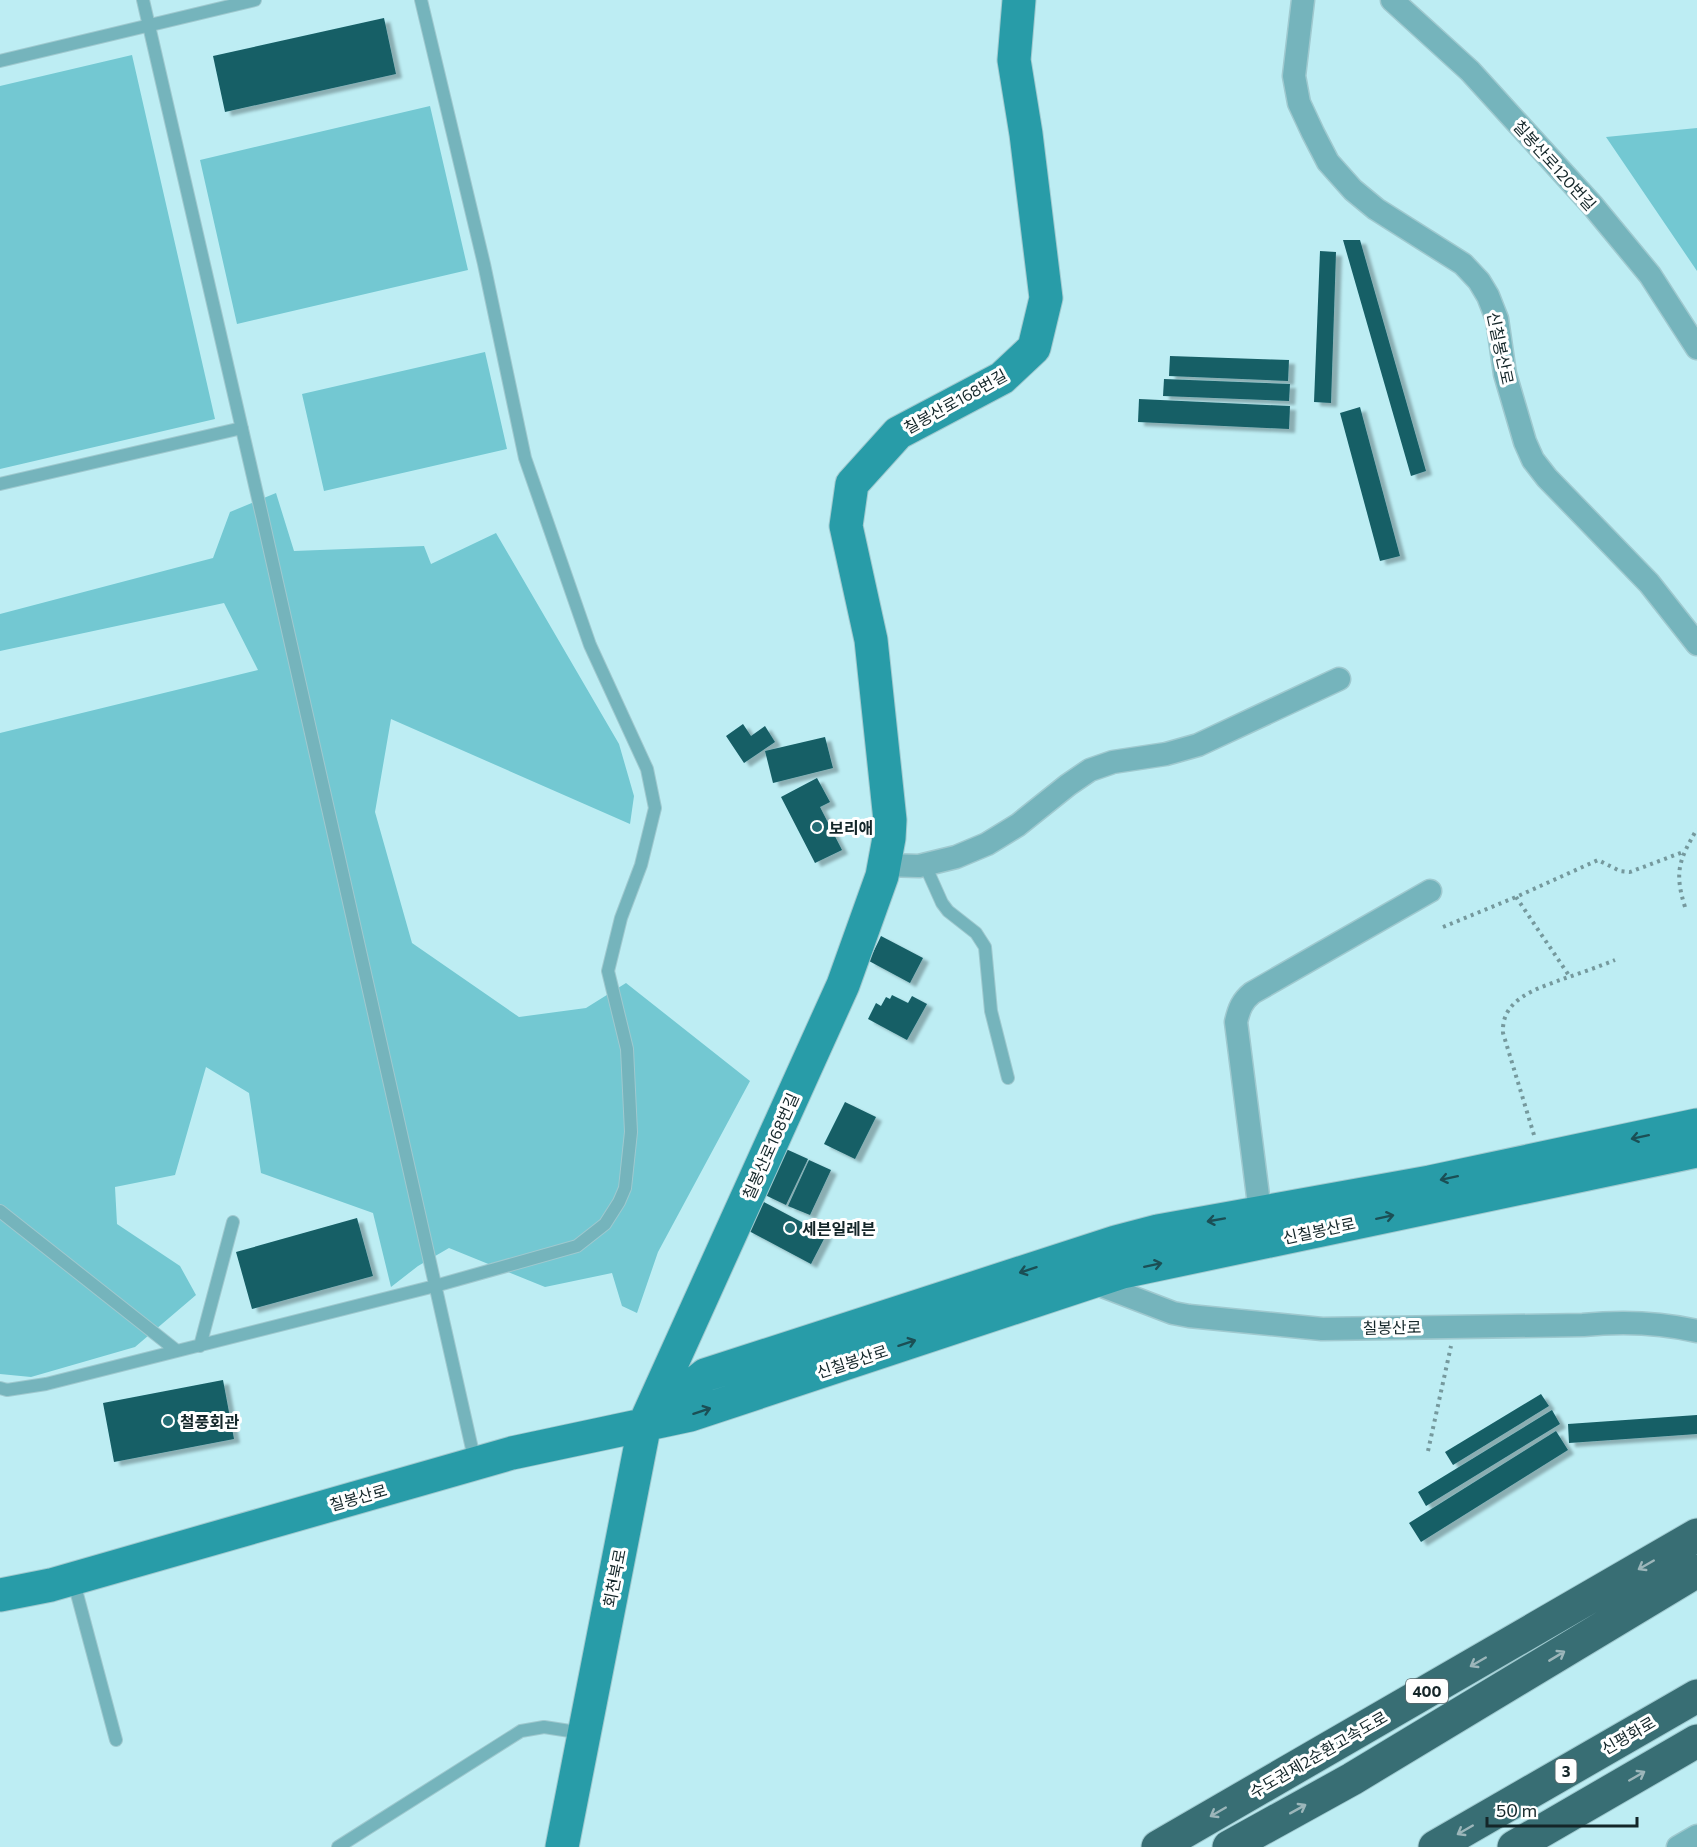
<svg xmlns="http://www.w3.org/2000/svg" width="1697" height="1847" viewBox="0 0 1697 1847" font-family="Commissioner,'Noto Sans KR',sans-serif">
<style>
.green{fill:#73c8d2}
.building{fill:#165e66;filter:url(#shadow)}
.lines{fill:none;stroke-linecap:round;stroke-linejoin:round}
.lane-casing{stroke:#9fc9cf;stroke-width:14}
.street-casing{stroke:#9fc9cf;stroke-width:25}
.secondary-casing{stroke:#9fc9cf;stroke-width:35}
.highway-casing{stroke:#9fc9cf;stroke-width:35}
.path{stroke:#75999d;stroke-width:4;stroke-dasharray:3 4.5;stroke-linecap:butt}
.lane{stroke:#75b4bc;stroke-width:12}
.street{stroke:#75b4bc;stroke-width:22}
.secondary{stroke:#289ca8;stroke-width:33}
.highway{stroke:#386e74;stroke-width:33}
.oneway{stroke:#1b4f55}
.oneway2{stroke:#9cb6ba}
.poi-dot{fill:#236d75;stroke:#fff;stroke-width:2}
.labels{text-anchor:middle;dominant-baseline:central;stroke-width:6;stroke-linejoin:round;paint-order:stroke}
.shield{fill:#fff;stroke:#5a6769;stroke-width:1.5}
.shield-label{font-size:15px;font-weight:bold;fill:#142629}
.street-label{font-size:16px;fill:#142629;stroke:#fff}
.poi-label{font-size:16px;font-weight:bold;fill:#142629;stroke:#fff;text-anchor:start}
</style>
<defs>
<filter id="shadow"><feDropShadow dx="6" dy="4" stdDeviation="1.5" flood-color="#0004"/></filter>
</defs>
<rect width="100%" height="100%" fill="#bdedf3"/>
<!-- green -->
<path class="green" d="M132 55 215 419 0 469V86Z
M430 106 468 270 237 324 200 160Z
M1697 128V271L1606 137Z
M485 352 507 449 324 491 302 394Z
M276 493 294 551 424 546 431 564 496 533 619 744 634 796 630 824 391 719 375 812 412 943 519 1017 586 1008 626 983 750 1081 658 1252 637 1313 622 1306 612 1273 545 1287 449 1248 418 1266 391 1287 373 1213 261 1173 249 1093 206 1067 175 1175 115 1187 117 1224 180 1266 196 1295 135 1347 31 1377 0 1374V733L258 670 224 603 0 651V614L213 558 230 512Z"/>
<!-- building -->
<path class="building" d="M384 18 396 74 225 112 213 56Z
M1343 240H1360L1426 471 1411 476Z
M1320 251 1336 252 1331 403 1314 402Z
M1170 356 1289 360 1288 381 1169 376Z
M1164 379 1290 384 1289 401 1163 396Z
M1139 399 1290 406 1289 429 1138 422Z
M1360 407 1400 556 1380 561 1340 413Z
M743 724 751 736 765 726 775 742 744 763 726 736Z
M825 737 833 768 773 783 765 751Z
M817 778 830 802 820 807 842 850 815 863 781 797Z
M881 936 923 958 910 983 869 961Z
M892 995 908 1003 912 996 927 1004 907 1040 868 1019 876 1003 881 1006 886 997 890 999Z
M845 1102 876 1117 855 1159 824 1144Z
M786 1149 808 1159 786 1205 765 1195Z
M809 1160 831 1170 810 1215 788 1206Z
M762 1201 826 1235 811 1264 747 1230Z
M357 1218 373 1276 252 1309 236 1252Z
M223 1380 234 1439 114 1462 103 1403Z
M1541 1394 1549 1406 1453 1465 1445 1452Z
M1552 1410 1560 1424 1426 1506 1418 1492Z
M1697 1415V1434L1569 1443 1568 1424Z
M1556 1431 1568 1450 1421 1542 1409 1523Z"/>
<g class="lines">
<!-- lane casing -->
<g class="lane-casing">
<path id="lane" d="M143 0 263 520 475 1462
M0 61 255 0
M0 484 242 428
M925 865 942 903 948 911 976 933 985 947 991 1011 1008 1078
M0 1211 177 1351
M200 1346 233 1222
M0 1388 7 1390 46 1384 435 1286 577 1246 605 1224 619 1202 625 1188 631 1132 627 1049 608 971 621 918 641 865 655 808 647 769 590 645 525 458 484 264 421 0
M73 1579 116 1740
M338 1847 521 1731 544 1727 583 1733"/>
</g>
<!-- street casing -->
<g class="street-casing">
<path id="street" d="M1303 0 1294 76 1299 103 1313 133 1328 162 1353 190 1376 209 1463 264 1479 281 1488 296 1497 319 1505 374 1525 442 1533 460 1547 478 1649 583 1697 644
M1392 0 1470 71 1593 206 1650 275 1697 348
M884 865 919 866 956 857 987 844 1018 825 1068 785 1090 770 1113 762 1166 754 1198 745 1339 679
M1260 1212 1236 1022C1239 1009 1242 1001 1252 993L1430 891
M1092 1282 1173 1313 1189 1316 1322 1329 1583 1325C1622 1321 1658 1322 1697 1331
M1678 1847 1697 1836"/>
</g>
<!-- secondary casing -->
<g class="secondary-casing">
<path id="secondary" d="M649 1420 705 1375 1116 1242 1158 1231 1430 1182 1697 1125
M0 1595 51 1585 512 1453 690 1415 1122 1272 1697 1151
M562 1847 645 1423 843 985 882 876 889 838 890 820 871 640 846 526 852 484 898 433 1002 378 1034 348 1046 298 1026 134 1014 60 1019 0"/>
</g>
<!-- highway casing -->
<g class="highway-casing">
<path id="highway" d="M1158 1847 1697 1535
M1229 1847 1352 1779 1697 1571
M1435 1847 1697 1696
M1514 1847 1697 1741"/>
</g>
<!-- path -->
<path class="path" d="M1516 897 1570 977
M1685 907C1674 872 1679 860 1697 829
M1443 927 1516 897 1598 860 1620 871 1630 872 1683 852
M1534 1135 1503 1033C1501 999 1536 989 1563 979 1580 973 1598 967 1615 960
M1428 1451 1451 1346"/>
<!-- lane -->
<use href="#lane" class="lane"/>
<!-- street -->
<use href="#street" class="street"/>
<!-- secondary -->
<use href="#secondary" class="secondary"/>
<!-- highway -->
<use href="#highway" class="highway"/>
</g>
<!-- one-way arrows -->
<defs><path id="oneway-shaft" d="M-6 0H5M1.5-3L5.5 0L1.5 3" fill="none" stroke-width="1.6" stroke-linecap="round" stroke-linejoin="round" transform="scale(1.5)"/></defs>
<g class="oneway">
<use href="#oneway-shaft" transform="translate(1640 1137) rotate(168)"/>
<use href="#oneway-shaft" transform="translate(1449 1178) rotate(168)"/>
<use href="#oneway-shaft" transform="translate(1385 1217) rotate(-12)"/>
<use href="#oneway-shaft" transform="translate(1216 1220) rotate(170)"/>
<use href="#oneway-shaft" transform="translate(1153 1265) rotate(-12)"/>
<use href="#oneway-shaft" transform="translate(1028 1270) rotate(162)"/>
<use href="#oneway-shaft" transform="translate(907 1343) rotate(-18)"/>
<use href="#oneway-shaft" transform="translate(702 1411) rotate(-18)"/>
</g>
<g class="oneway2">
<use href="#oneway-shaft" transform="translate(1646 1565) rotate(150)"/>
<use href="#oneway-shaft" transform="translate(1557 1656) rotate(-31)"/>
<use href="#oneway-shaft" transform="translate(1478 1662) rotate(150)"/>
<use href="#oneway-shaft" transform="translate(1637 1776) rotate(-30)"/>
<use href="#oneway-shaft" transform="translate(1298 1809) rotate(-29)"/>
<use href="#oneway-shaft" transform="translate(1218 1812) rotate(150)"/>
<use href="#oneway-shaft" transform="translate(1465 1830) rotate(150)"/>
</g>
<!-- markers -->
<g class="poi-dot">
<circle cx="817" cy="827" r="6"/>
<circle cx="790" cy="1228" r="6"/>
<circle cx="168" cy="1421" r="6"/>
</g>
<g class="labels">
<!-- shield labels -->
<g class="shield">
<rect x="1406" y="1679" width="42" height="24" rx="4.5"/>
<rect x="1555.5" y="1759" width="21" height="24" rx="4.5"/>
</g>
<g class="shield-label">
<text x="1427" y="1691">400</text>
<text x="1566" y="1771">3</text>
</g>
<!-- street labels -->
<g class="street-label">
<text transform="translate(1555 165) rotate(48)">칠봉산로120번길</text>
<text transform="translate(1501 348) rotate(78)">신칠봉산로</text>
<text transform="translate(955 401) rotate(-29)">칠봉산로168번길</text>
<text transform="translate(770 1146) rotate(-66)">칠봉산로168번길</text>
<text transform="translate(1319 1230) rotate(-12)">신칠봉산로</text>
<text transform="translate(1392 1327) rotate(-1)">칠봉산로</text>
<text transform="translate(852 1361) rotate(-18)">신칠봉산로</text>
<text transform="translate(358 1497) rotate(-16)">칠봉산로</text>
<text transform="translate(614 1578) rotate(-79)">회천북로</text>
<text transform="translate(1628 1735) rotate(-30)">신평화로</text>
<text transform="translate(1318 1754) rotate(-30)">수도권제2순환고속도로</text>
</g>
<!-- poi labels -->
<g class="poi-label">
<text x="829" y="827">보리애</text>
<text x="802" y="1228">세븐일레븐</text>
<text x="180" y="1421">철풍회관</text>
</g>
</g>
<!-- scale -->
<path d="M1487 1817v9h150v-9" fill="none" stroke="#142629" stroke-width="3"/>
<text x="1496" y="1817" font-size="18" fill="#142629" stroke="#ffffff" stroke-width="4.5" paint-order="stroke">50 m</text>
</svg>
